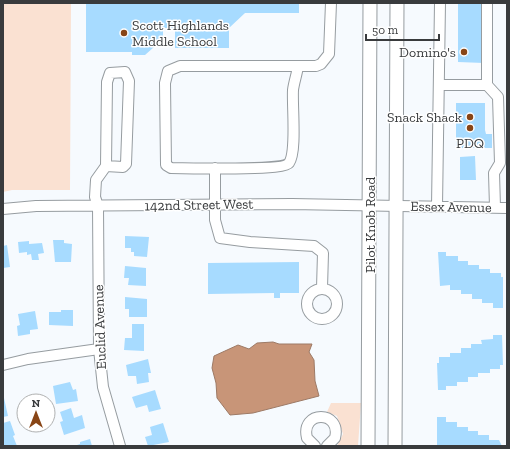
<svg xmlns="http://www.w3.org/2000/svg" width="510" height="449" viewBox="0 0 510 449" font-family="'Zilla Slab',serif">
<style>
.green{fill:#fae1d2}
.water{fill:#c89578;stroke:#9d7a66}
.building{fill:#a7dbff}
.lines{fill:none;stroke-linecap:round;stroke-linejoin:round}
.minor-casing{stroke:#969ca0;stroke-width:12}
.major-casing{stroke:#969ca0;stroke-width:15}
.minor{stroke:#fff;stroke-width:10}
.major{stroke:#fff;stroke-width:13}
.poi-dot{fill:#884516;stroke:#fff;stroke-width:1.5}
.labels{text-anchor:middle;dominant-baseline:central;stroke-width:3;stroke-linejoin:round;paint-order:stroke}
.poi-label{font-size:14px;fill:#393b3d;stroke:#fff;text-anchor:end}
.street-label{font-size:14px;fill:#393b3d;stroke:#fff}
</style>
<rect width="100%" height="100%" fill="#f6fafe"/>
<!-- green -->
<path class="green" d="M3 3H71L70 190H12L3 192Z
M331 403H361L358 446H337L343 434 337 416 327 412Z"/>
<!-- water -->
<path class="water" d="M273 342 279 344H312L309 352 314 360 315 381 319 396 253 413 230 415 217 398 216 383 212 368 214 356 238 345 249 349 257 343Z"/>
<!-- building -->
<path class="building" d="M86 3H299V13H245L229 28V48H175V28H163V39L145 55H132V52H86Z
M458 3H484V63L458 62Z
M456 103H485V130L486 134H492V148H456Z
M475 156 476 180H460V157Z
M125 236 149 237 147 257 134 256V252H131V248H125Z
M53 240H64V243L72 244 71 262H55Z
M29 241V244L42 243 44 253 38 254 39 260H32L31 254 27 255V252L19 253 18 242Z
M7 245 10 267 3 268V246Z
M438 252H446V256H458V261H468V265H479V269H490V273H501V277H503V308H493V303H482V299H472V294H461V290H450V285L440 286Z
M299 262V293H280V298H274V293L208 294V263Z
M125 266 146 268V286L128 285 129 278H124Z
M125 297 147 299V317H129V309H125Z
M61 310H73V326L49 325V312H61Z
M35 311 38 329 30 330V334L18 336 17 326 20 325 18 314Z
M132 324H144V351L124 350 125 338H132Z
M493 335H502L503 365H500V369H490V373H478V377H468V382H457V386H446V390H438L437 363H439V357H450V353H461V348H471V344H482L481 340 493 339Z
M148 359 151 373H148L149 382 137 384 136 376H128L126 365Z
M70 382 73 390 76 389 78 401 56 404 53 386Z
M155 390 161 409 149 412 147 405 136 408 132 397Z
M4 398 8 416 3 417V399Z
M71 408 74 418 82 415 85 428 64 435 60 422 63 421 60 412Z
M437 417H446V422H457V427H468V431H478V435H489V440H499L502 446H437Z
M10 421 15 435 13 436 17 446H3V423Z
M163 423 169 442 148 446 145 437 152 435 150 427Z
M90 439 92 446H74L80 444V442Z"/>
<g class="lines">
<!-- minor casing -->
<g class="minor-casing">
<path id="minor" d="M487 3V85L498 97 500 163 494 173 495 207
M298 66C297 74 294 82 293 90 292 106 297 152 289 163 284 171 186 168 171 168L166 165 165 83 168 71 180 66H316L321 64 329 54 331 3
M439 85H487
M106 166 123 167 126 164 129 81 125 72 110 73 107 82 106 166 96 180 95 197 98 206 99 349 103 387 120 446
M215 168V220L220 238 250 242 314 246 323 253 322 288
M437 206 440 3
M3 209 36 206 292 204 507 208
M307 304a15 15 0 1 1 30 0a15 15 0 1 1-30 0Z
M3 365 28 359 99 349
M315 446 307 438C300 410 342 410 335 438L327 446"/>
</g>
<!-- major casing -->
<g class="major-casing">
<path id="major" d="M368 446 370 3
M395 446 397 3"/>
</g>
<!-- minor -->
<use href="#minor" class="minor"/>
<!-- major -->
<use href="#major" class="major"/>
</g>
<!-- markers -->
<g class="poi-dot">
<circle cx="124" cy="33" r="4"/>
<circle cx="464" cy="52" r="4"/>
<circle cx="470" cy="117" r="4"/>
<circle cx="470" cy="128" r="4"/>
</g>
<g class="labels">
<!-- poi labels -->
<g class="poi-label">
<text x="132" y="25" text-anchor="start">Scott Highlands<tspan x="132" dy="16">Middle School</tspan></text>
<text x="456" y="52">Domino's</text>
<text x="462" y="117">Snack Shack</text>
<text x="470" y="143" text-anchor="middle">PDQ</text>
</g>
<!-- street labels -->
<g class="street-label">
<text transform="translate(199 205) rotate(-1)">142nd Street West</text>
<text transform="translate(451 207) rotate(1)">Essex Avenue</text>
<text transform="translate(370 225) rotate(-90)">Pilot Knob Road</text>
<text transform="translate(100 327) rotate(-92)">Euclid Avenue</text>
</g>
</g>
<!-- border -->
<rect width="510" height="449" fill="none" stroke="#393b3d" stroke-width="8"/>
<!-- north arrow -->
<g transform="translate(36 413)"><circle r="19" fill="#ffffff" stroke="#b0b1b1"/>
<path d="M0-3L7 15L0 10L-7 15Z" fill="#884516"/>
<text y="-6" font-size="11" font-weight="bold" text-anchor="middle" fill="#393b3d">N</text>
</g>
<!-- scale -->
<path d="M366 34v6h73v-6" fill="none" stroke="#393b3d" stroke-width="2"/>
<text x="372" y="34" font-size="12" fill="#393b3d" stroke="#ffffff" stroke-width="3" paint-order="stroke">50 m</text>
</svg>
